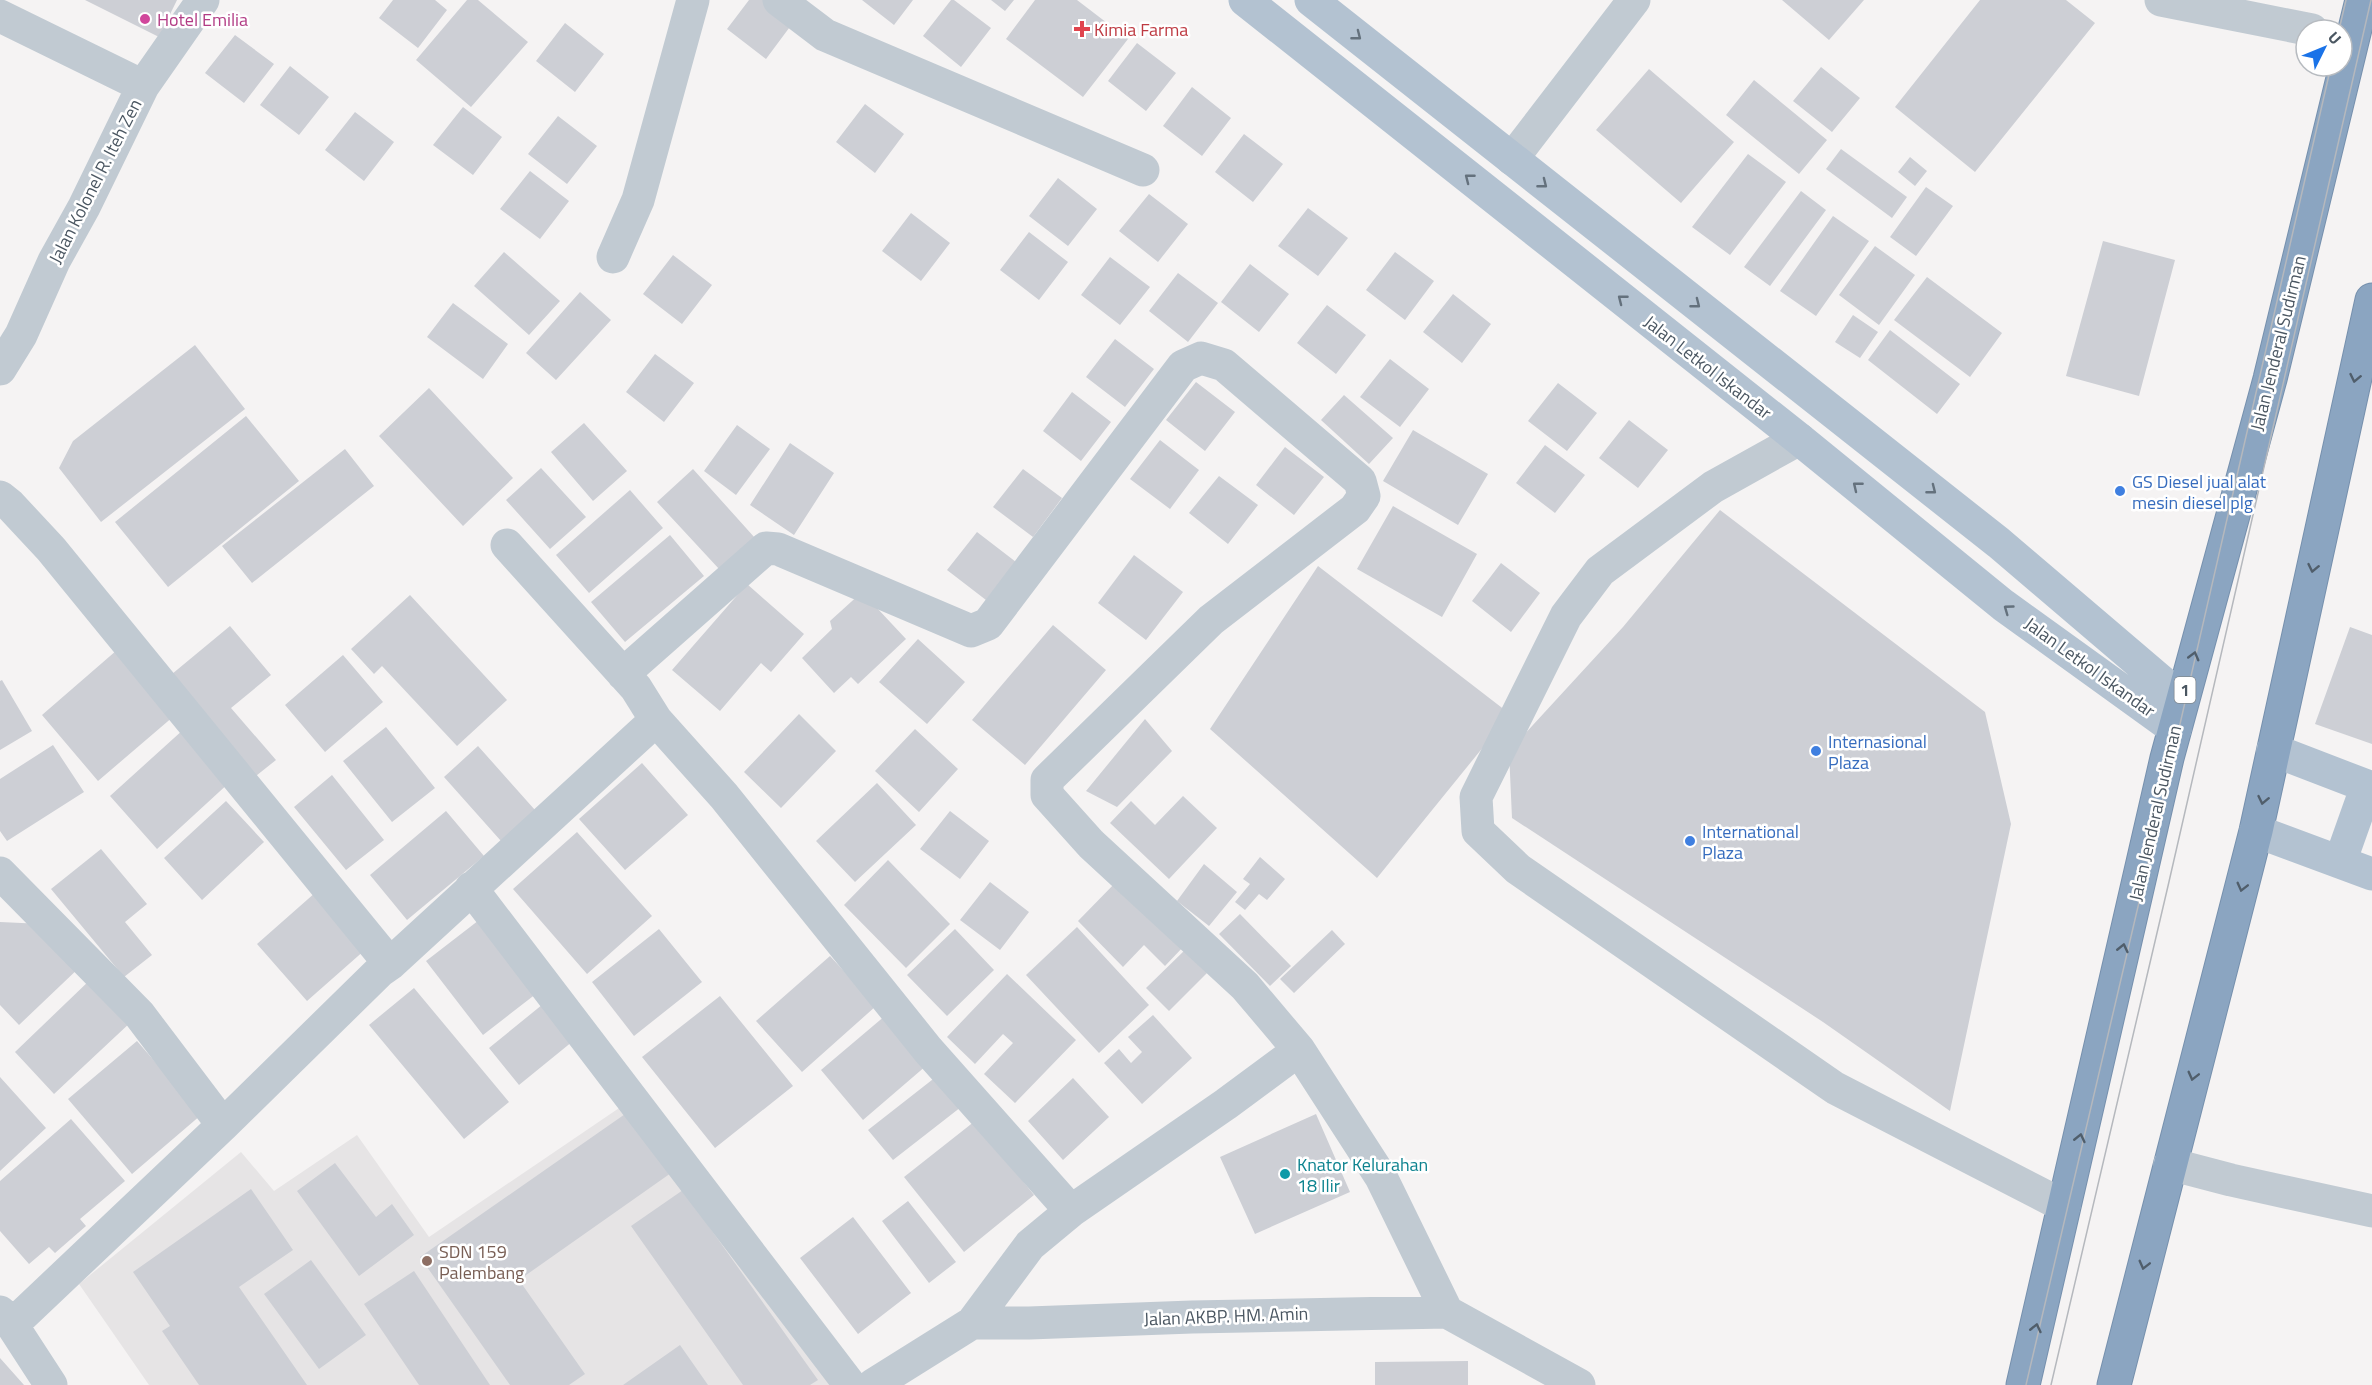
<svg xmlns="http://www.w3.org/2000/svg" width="2372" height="1385" viewBox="0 0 2372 1385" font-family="'Titillium Web',sans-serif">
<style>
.education{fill:#e6e4e5}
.building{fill:#cdcfd5}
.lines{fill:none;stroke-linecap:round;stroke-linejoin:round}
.highway-casing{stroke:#7690ad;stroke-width:35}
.minor{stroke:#c1cad2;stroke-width:33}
.major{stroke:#b3c2d1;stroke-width:33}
.highway{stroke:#8ba5c1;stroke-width:33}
.tram{stroke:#b5b8bd;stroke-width:1.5}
.oneway{stroke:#64717d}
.oneway2{stroke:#505e6b}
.hotel-dot{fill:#d1479c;stroke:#fff;stroke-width:2}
.health-dot{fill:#e0444e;stroke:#fff;stroke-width:2}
.shop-dot{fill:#3f7fe0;stroke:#fff;stroke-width:2}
.culture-dot{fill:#0f9aa8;stroke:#fff;stroke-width:2}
.education-dot{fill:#8d6e63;stroke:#fff;stroke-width:2}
.labels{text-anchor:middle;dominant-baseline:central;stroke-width:5;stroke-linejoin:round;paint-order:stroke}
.shield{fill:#fff;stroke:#808990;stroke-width:1.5}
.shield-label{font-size:16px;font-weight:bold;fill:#4a5661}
.hotel-label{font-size:18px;fill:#b23c85;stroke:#fff;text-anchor:start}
.health-label{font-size:18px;fill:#be3a42;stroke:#fff;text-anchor:start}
.street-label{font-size:18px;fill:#4a5661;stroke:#fff}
.shop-label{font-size:18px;fill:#366cbe;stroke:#fff;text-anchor:start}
.culture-label{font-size:18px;fill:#0d838f;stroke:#fff;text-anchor:start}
.education-label{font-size:18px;fill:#785e54;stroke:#fff;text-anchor:start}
</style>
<rect width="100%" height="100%" fill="#f5f3f3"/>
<!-- education -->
<path class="education" d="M628 1102 839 1385H149L79 1284 241 1152 274 1191 357 1135 429 1237Z"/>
<!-- building -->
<path class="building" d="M85 0H177L159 37Z
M393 0H435L447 10 418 48 379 18Z
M467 0H478L528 42 471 107 416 60Z
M749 0H770L795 20 766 59 727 29Z
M862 0H913L894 25Z
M951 0H954L991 28 961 67 923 36Z
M991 0H1014L1005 11Z
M1035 0H1077L1128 39 1083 97 1006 39Z
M1782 0H1864L1829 40Z
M1980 0H2066L2095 23 1975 172 1895 107Z
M565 23 604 54 575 92 536 61Z
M235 35 274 64 244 103 205 73Z
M1137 43 1176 73 1146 111 1108 81Z
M290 66 329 97 299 135 260 105Z
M1821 67 1860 98 1832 132 1793 101Z
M1649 69 1734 142 1681 203 1596 130Z
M1754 80 1827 140 1799 174 1726 115Z
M1192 87 1231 118 1202 156 1163 126Z
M865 104 904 134 875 173 836 142Z
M463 107 502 137 473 175 433 145Z
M355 112 394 142 364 181 325 150Z
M558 116 597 146 567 184 528 154Z
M1244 134 1283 164 1253 202 1215 172Z
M1841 149 1907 197 1892 218 1826 169Z
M1748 154 1786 182 1730 255 1692 227Z
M1910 157 1927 171 1915 186 1898 172Z
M530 171 569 201 540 239 500 209Z
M1058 178 1097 209 1068 246 1029 216Z
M1926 187 1953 206 1916 256 1890 237Z
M1801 191 1826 210 1770 286 1744 267Z
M1149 194 1188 224 1158 262 1119 231Z
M1308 208 1348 238 1318 276 1278 246Z
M911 213 950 243 921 281 882 251Z
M1833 216 1869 241 1816 316 1780 291Z
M1029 232 1068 262 1039 300 1000 270Z
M2103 241 2175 260 2139 396 2066 376Z
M1875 246 1915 275 1879 325 1839 295Z
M504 252 560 301 529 335 474 286Z
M1395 252 1434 281 1405 320 1366 290Z
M673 255 712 285 682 324 643 294Z
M1110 257 1150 287 1120 325 1081 295Z
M1250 264 1289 294 1259 332 1221 302Z
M1178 273 1218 303 1188 342 1149 311Z
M1927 277 2002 333 1970 377 1894 320Z
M580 292 611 320 556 380 526 353Z
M1453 294 1491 324 1462 363 1423 332Z
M453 303 508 344 483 379 427 337Z
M1327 305 1366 335 1336 374 1297 343Z
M1853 315 1878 332 1860 358 1835 342Z
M1890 330 1960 384 1937 414 1868 360Z
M1115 339 1154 369 1125 407 1086 377Z
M195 345 245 409 101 522 59 468 73 441Z
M655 354 694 383 664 422 626 392Z
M1390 359 1429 389 1400 427 1360 397Z
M1196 382 1235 412 1205 451 1166 420Z
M1558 383 1597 413 1567 451 1528 421Z
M429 388 513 478 463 526 379 436Z
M1072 392 1111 422 1081 461 1043 431Z
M1344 395 1393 438 1369 464 1321 420Z
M246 416 299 481 168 587 115 522Z
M1629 420 1668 450 1638 488 1599 458Z
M584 423 627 471 593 501 551 452Z
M737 425 770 449 736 495 704 471Z
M1413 430 1488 474 1458 525 1383 481Z
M1160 440 1199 470 1170 509 1130 479Z
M790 443 834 473 794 535 750 505Z
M1545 445 1585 475 1555 513 1516 483Z
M1285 447 1324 477 1294 515 1256 485Z
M345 449 374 486 252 583 222 546Z
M541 468 586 517 550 549 506 500Z
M693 469 755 538 720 570 657 502Z
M1023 469 1062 498 1033 537 993 507Z
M1219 476 1258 505 1228 544 1189 513Z
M630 490 663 528 589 593 556 555Z
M1393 506 1477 554 1442 617 1357 569Z
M1720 510 1985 712 2011 824 1950 1111 1823 1022 1512 818 1509 751 1623 627Z
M977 532 1016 562 986 600 947 570Z
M670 535 704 576 625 642 591 602Z
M1134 555 1183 592 1146 640 1098 603Z
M1501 563 1540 593 1511 632 1472 601Z
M1318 566 1510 714 1377 878 1210 729Z
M747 584 804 634 771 672 761 663 720 711 672 670Z
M862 592 906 639 858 684 851 677 834 693 802 658 832 629 830 621Z
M410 595 507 700 457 746 382 666 374 674 351 649Z
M1053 625 1106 670 1025 765 972 720Z
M230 626 271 675 231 708 276 760 251 780 166 679Z
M2350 627 2372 635V744L2315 724Z
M918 639 965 682 927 724 879 682Z
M117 650 174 716 98 781 42 715Z
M343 655 383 702 325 752 285 705Z
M2 680 32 731 0 750V681Z
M799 714 836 751 781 808 744 772Z
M1145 719 1172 751 1117 807 1086 791Z
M386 727 435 788 392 822 343 761Z
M184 729 231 781 157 849 110 796Z
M915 729 958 769 919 812 875 771Z
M53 745 84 792 7 841 0 831V779Z
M478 746 543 819 509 850 444 777Z
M642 763 688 815 625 870 579 819Z
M332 775 384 840 346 870 294 807Z
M877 783 916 825 855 882 816 841Z
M1183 796 1217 828 1169 879 1110 823 1131 801 1155 825Z
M226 801 264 842 202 900 164 858Z
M446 811 484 856 407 920 370 875Z
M950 811 989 841 960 879 920 849Z
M577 832 652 916 587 974 513 889Z
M101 849 147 904 125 922 152 955 124 977 51 889Z
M1260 857 1285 879 1267 900 1259 894 1245 910 1235 902 1250 884 1243 879Z
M888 860 950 924 906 968 844 905Z
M1204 864 1237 892 1209 926 1177 901Z
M1118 880 1184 946 1165 966 1144 945 1123 967 1078 921Z
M990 882 1029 912 1000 950 960 920Z
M316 892 366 949 307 1001 257 944Z
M1240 914 1291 966 1270 986 1219 934Z
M483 917 541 990 483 1035 426 961Z
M0 922 43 924 82 965 19 1025 0 1005Z
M1077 927 1149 1005 1099 1053 1026 975Z
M659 929 702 982 634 1036 592 982Z
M955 929 994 970 947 1016 907 975Z
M1332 930 1345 944 1294 993 1280 979Z
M1187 948 1210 970 1169 1011 1146 988Z
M830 956 876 1006 802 1072 756 1021Z
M1007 974 1076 1040 1015 1103 984 1074 1013 1043 1003 1034 975 1064 947 1037Z
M92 978 132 1021 54 1094 15 1052Z
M414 988 509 1102 464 1139 369 1025Z
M720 996 793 1086 715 1148 642 1057Z
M548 1000 578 1037 519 1085 489 1048Z
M886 1015 927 1065 863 1120 821 1070Z
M1153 1015 1192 1058 1142 1104 1104 1063 1119 1049 1131 1063 1142 1052 1128 1037Z
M137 1041 201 1115 132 1174 68 1099Z
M937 1076 961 1107 893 1160 868 1130Z
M0 1077 46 1128 0 1171Z
M1073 1078 1109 1117 1063 1160 1028 1121Z
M628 1112 671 1173 519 1280 585 1374 569 1385H510L420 1257Z
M1316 1114 1350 1192 1255 1234 1220 1157Z
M71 1119 125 1181 80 1219 86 1226 55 1253 49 1247 29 1264 0 1231V1181Z
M975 1121 1034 1195 964 1252 904 1177Z
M335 1163 376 1217 392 1204 414 1235 359 1276 297 1191Z
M251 1189 293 1250 239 1287 307 1385H199L162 1331 170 1326 133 1272Z
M683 1190 818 1380 810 1385H743L631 1226Z
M908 1201 956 1262 929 1283 882 1221Z
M853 1217 911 1293 858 1334 800 1258Z
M311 1260 366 1335 319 1369 264 1294Z
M414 1271 490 1385H419L364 1304Z
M680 1345 708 1385H623Z
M0 1358 24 1385H0Z
M1468 1361V1385H1375V1362Z"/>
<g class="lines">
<!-- highway casing -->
<g class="highway-casing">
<path id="highway" d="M2023 1385 2167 758 2270 379 2362 0
M2114 1385 2256 831 2372 300"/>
</g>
<!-- minor -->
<path class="minor" d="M779 0 825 35 1143 170
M2161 0 2312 30
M0 16 143 86
M1512 159 1634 0
M613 257 638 200 693 0
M0 369 21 335 54 261 84 207 143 86 203 0
M1799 439 1713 487 1600 571 1566 616 1476 797 1478 831 1518 869 1835 1088 2064 1206
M0 497 10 505 51 549 390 964
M507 545 636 688 656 720
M623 674 766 548 778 549 971 631 988 624 1183 366 1201 358 1224 365 1360 481 1364 496 1355 509 1211 620 1047 780V795L1091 844 1245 986 1299 1050 1381 1177 1447 1312
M0 873 139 1014 223 1125
M471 888 850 1385
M2170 1164 2231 1180 2372 1211
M1071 1211 1226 1104 1299 1050
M0 1312 12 1325 51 1385
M12 1325 223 1125 380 971 390 964 656 720 724 796 928 1050 1071 1211 1030 1245 972 1323
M873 1385 972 1323H1029L1192 1317 1447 1312 1579 1385"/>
<!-- major -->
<path class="major" d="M1245 0 1799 439 2003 605 2175 729
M1311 0 1999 543 2182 699
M2273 750 2372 788
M2256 831 2372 874
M2340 862 2367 786"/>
<!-- highway -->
<use href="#highway" class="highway"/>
<!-- tram -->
<path class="tram" d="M2339 30 2346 0
M2026 1385 2144 881 2331 66
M2051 1385 2168 886 2371 0"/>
</g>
<!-- one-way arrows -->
<defs><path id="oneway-chevron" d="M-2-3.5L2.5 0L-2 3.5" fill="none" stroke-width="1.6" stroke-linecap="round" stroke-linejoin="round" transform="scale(1.5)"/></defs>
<g class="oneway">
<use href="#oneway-chevron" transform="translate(1357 36) rotate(38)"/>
<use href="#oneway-chevron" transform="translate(1469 178) rotate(-142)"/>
<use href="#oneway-chevron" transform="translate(1543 184) rotate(38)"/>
<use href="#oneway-chevron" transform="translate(1622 299) rotate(-142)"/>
<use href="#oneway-chevron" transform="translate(1696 304) rotate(38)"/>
<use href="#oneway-chevron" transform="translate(1857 486) rotate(-141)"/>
<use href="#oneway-chevron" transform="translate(1932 490) rotate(38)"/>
<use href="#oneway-chevron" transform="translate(2008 609) rotate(-144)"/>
</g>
<g class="oneway2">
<use href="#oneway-chevron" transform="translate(2355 378) rotate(102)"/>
<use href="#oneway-chevron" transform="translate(2313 568) rotate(102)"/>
<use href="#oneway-chevron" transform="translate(2194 656) rotate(-75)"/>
<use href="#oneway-chevron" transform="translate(2263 800) rotate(102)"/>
<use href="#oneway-chevron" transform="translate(2242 887) rotate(104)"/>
<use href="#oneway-chevron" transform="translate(2123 948) rotate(-77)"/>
<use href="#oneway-chevron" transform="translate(2193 1076) rotate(104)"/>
<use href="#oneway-chevron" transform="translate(2080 1138) rotate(-77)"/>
<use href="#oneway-chevron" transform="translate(2144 1265) rotate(104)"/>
<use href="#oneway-chevron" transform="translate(2036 1328) rotate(-77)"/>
</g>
<!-- markers -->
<circle class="hotel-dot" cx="145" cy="19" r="6"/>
<path class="health-dot" d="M1079 20h6v6h6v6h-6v6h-6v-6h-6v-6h6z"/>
<g class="shop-dot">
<circle cx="2120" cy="491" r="6"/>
<circle cx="1816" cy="751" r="6"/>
<circle cx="1690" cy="841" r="6"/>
</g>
<circle class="culture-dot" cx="1285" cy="1174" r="6"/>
<circle class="education-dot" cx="427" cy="1261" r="6"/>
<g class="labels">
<!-- shield labels -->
<rect class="shield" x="2174.5" y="677" width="21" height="26" rx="4.5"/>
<g class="shield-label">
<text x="2185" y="690">1</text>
</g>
<!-- hotel labels -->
<g class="hotel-label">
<text x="157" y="19">Hotel Emilia</text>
</g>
<!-- health labels -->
<g class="health-label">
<text x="1094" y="29">Kimia Farma</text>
</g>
<!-- street labels -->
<g class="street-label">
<text transform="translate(95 181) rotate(-63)">Jalan Kolonel R. Iteh Zen</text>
<text transform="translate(2278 343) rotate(-76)">Jalan Jenderal Sudirman</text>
<text transform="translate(1708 367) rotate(38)">Jalan Letkol Iskandar</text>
<text transform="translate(2090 667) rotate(36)">Jalan Letkol Iskandar</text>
<text transform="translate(2155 813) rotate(-77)">Jalan Jenderal Sudirman</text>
<text transform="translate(1226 1316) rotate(-2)">Jalan AKBP. HM. Amin</text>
</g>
<!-- shop labels -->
<g class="shop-label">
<text x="2132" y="481">GS Diesel jual alat<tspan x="2132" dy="21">mesin diesel plg</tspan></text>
<text x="1828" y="741">Internasional<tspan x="1828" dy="21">Plaza</tspan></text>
<text x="1702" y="831">International<tspan x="1702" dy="21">Plaza</tspan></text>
</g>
<!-- culture labels -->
<g class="culture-label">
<text x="1297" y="1164">Knator Kelurahan<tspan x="1297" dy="21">18 Ilir</tspan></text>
</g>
<!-- education labels -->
<g class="education-label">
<text x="439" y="1251">SDN 159<tspan x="439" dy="21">Palembang</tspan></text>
</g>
</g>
<!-- north arrow -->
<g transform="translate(2324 48) rotate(47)"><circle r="28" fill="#ffffff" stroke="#b7bbc0" stroke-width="1.5"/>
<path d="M0-4.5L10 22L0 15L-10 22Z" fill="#1a73e8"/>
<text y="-9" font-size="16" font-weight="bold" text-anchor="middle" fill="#4a5661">U</text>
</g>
</svg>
